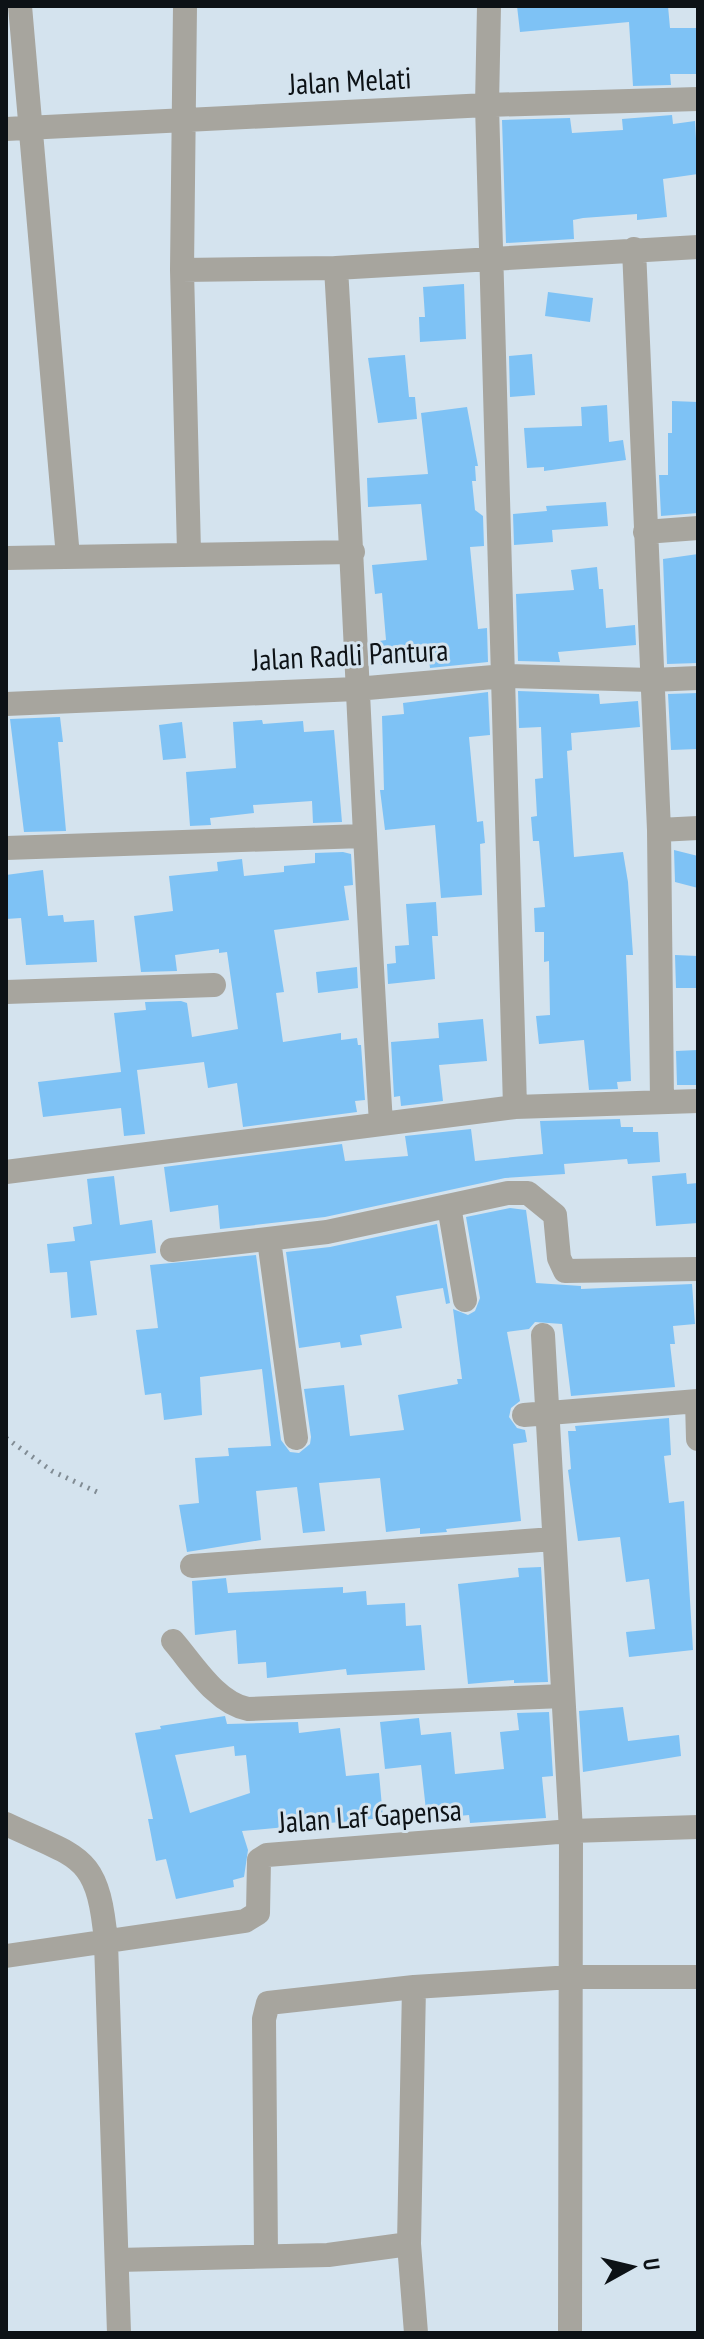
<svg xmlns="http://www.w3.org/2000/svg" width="704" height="2339" viewBox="0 0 704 2339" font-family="'PT Sans Narrow',sans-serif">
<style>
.building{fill:#7ec2f5;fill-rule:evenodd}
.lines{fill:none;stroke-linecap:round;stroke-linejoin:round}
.path{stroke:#818c94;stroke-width:5;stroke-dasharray:2 6;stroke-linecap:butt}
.minor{stroke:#a7a59e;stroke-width:24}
.labels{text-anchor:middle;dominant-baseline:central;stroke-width:6;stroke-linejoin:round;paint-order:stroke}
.street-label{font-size:30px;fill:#0d1216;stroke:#d4e3ee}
</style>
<rect width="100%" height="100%" fill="#d4e3ee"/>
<!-- building -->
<path class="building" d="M517 6H668L670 28H698V74H670L671 85 633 86 629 22 520 32Z
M672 115 673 124 695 121 698 174 663 179 667 217 637 220V214L583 218 573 220 574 239 506 243 502 120 570 118 572 133 623 130 622 119Z
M464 284 466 339 420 342 419 317H425L423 287Z
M548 292 593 298 590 322 545 316Z
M532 354 535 395 510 397 509 356Z
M405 355 409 397H415L417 419 378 423 368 358Z
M672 401 698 402V513L661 516 659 475H668V433H672Z
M607 405 609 442 623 440 626 460 544 471V467L527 468 524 428 582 426 581 407Z
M467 407 478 466H475L476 481H472L475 510 483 516 484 546 470 547 478 629 487 628 488 662 430 668 429 660 381 665 379 641 386 640 382 593 375 594 372 565 427 560 421 504 368 507 367 478 428 474 421 413Z
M606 502 608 526 552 530 553 542 514 545 513 514 547 511 546 506Z
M698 554V663L667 664 663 559Z
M597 567 599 589H603L606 628 635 625 636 645 558 652 560 662 518 661 516 594 574 590 571 570Z
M518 691 599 694 600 704 638 701 640 727 571 733 572 750 567 751 574 857 623 852 628 882 633 955H626L631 1081 617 1082 618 1089 589 1090 584 1040 539 1044 536 1016 550 1015 549 961 544 962V932H535L534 908 545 907 539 841H533L531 817 537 816 535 779 543 778 541 727 519 728Z
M488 692 490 735 469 737 477 822 483 821 485 843 480 844 482 895 441 898 435 825 385 830 380 790H384L382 716 404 714 403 703Z
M698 693V749L671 750 668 694Z
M60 717 63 742H58L66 831 24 832 10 719Z
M262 720 263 724 303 721 304 732 334 730 342 822 313 823 312 801 253 805 254 813 210 818 211 825 190 826 186 772 236 768 233 722Z
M182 722 186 758 163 760 159 725Z
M674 850 698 856V888L675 882Z
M343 852 351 854 353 885 344 886 349 920 274 930 284 992 276 993 283 1042 341 1033V1040L357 1038 358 1045H361L365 1100 355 1101 357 1112 243 1127 237 1083 208 1088 204 1062 137 1070 145 1134 124 1136 121 1108 43 1117 38 1082 121 1072 114 1013 146 1010 145 1002 181 1001 187 1003 192 1037 238 1029 227 952 219 953V949L175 955 177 971 141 972 134 916 173 911 169 876 218 871 217 862 242 859 244 876 284 872V866L315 863V853Z
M43 870 48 916 63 915 64 922 94 920 97 962 26 965 21 918 6 919V875Z
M436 902 438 936H432L435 979 388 984 387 964 396 963 395 946 409 945 406 904Z
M675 955 698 956V988H676Z
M357 967 358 988 318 993 316 972Z
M483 1019 487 1061 439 1065 443 1101 401 1106 400 1096 394 1097 391 1042 439 1038 438 1023Z
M698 1050V1085H677L676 1051Z
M620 1119 621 1127H633V1132H658L660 1162 628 1164 627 1159 564 1164 565 1174 505 1178 325 1217 220 1229 218 1205 170 1212 164 1167 342 1144 345 1161 408 1156 405 1136 471 1129 475 1161 543 1154 540 1121Z
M686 1173 687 1184 698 1183V1223L656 1226 652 1176Z
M114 1176 120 1225 152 1220 156 1253 90 1261 97 1315 71 1318 67 1272 50 1273 47 1244 75 1241 73 1227 92 1224 87 1179Z
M510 1208 526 1210 536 1283 581 1286V1289L692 1284 695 1324 673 1326 675 1344H670L675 1387 571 1396 562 1324 535 1322 529 1329 507 1332 520 1401 511 1408 509 1417 517 1428 525 1430 527 1442 513 1444 521 1521 446 1529 447 1532 420 1534V1528L386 1532 380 1478 319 1483 325 1531 303 1533 297 1487 256 1491 261 1540 187 1552 179 1505 199 1503 195 1458 229 1456 228 1448 271 1446 262 1369 200 1377 202 1415 164 1420 161 1393 145 1395 136 1330 158 1328 150 1265 256 1255 281 1440 290 1452 299 1453 310 1444 311 1437 304 1389 344 1385 350 1436 404 1430 398 1395 458 1384 457 1379H462L453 1309 468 1315 475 1311 480 1298 466 1217Z
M437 1224 450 1303 446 1304 443 1288 396 1296 402 1328 360 1335 362 1345 341 1348 340 1342 299 1348 286 1252 330 1247Z
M669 1418 671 1455 664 1456 669 1503 684 1501 693 1650 629 1657 626 1632 655 1629 649 1579 626 1582 620 1537 578 1541 568 1470 571 1469 568 1431H576L575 1426Z
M541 1567 548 1682 514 1683V1680L468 1684 458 1584 519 1577 518 1568Z
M226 1578 228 1593 343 1587V1593L366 1591 367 1605 405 1603 406 1626 421 1625 425 1670 347 1675 346 1669 267 1678 266 1662 238 1664 236 1630 195 1635 192 1581Z
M623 1707 628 1741 679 1735 681 1756 583 1772 579 1711Z
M549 1712 553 1776 542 1777 546 1818 470 1823 469 1815 427 1819 421 1765 385 1769 380 1722 419 1718 421 1735 451 1732 455 1774 504 1769 500 1732 519 1730 517 1713Z
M225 1716 227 1724 298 1722 299 1733 340 1728 346 1776 379 1773 383 1818 242 1831 248 1850 244 1877 233 1880 234 1887 176 1899 166 1859 156 1861 148 1819H153L135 1733 161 1729 160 1726ZM234 1746 235 1756 246 1755 250 1793 190 1813 175 1755Z"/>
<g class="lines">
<!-- path -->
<path class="path" d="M6 1438 52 1471 97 1492"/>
<!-- minor -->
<path class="minor" d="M20 6 68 557
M185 6 182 270 336 268 698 247
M489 6 487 105 515 1107
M6 129 487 105 698 99
M634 249 659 830 662 1101
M336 268C353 553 363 838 381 1123
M182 270 189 552
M645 532 698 528
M6 558 353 552
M6 704 356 689 505 676 651 680 698 678
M659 830 698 828
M6 848 363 836
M6 992 214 985
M6 1172 515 1107 698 1101
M449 1206 465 1300
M269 1240 296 1438
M172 1250 327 1232 508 1193H528L555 1215 559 1258 565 1271 698 1269
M543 1335 571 1831 570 2333
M697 1401 698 1439
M524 1415 698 1401
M192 1566 553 1539
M173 1641C193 1664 216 1703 248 1709L563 1696
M6 1824C80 1859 98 1853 106 1942L119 2333
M6 1956 245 1921 258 1913 259 1860 267 1855 571 1831 698 1827
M414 1987 409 2244 416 2333
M266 2254 264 2019 268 2003 414 1987 572 1977H698
M117 2260 328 2255 409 2244"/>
</g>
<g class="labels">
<!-- street labels -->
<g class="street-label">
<text transform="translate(350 80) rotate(-3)">Jalan Melati</text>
<text transform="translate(350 654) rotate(-3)">Jalan Radli Pantura</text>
<text transform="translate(370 1815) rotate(-4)">Jalan Laf Gapensa</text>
</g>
</g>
<!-- border -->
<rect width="704" height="2339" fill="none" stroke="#0d1216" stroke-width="16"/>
<!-- north arrow -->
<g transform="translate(632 2267) rotate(82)" stroke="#d4e3ee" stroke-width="6" paint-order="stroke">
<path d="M0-6L14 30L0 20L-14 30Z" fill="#0d1216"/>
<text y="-12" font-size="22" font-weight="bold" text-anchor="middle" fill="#0d1216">U</text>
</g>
</svg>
